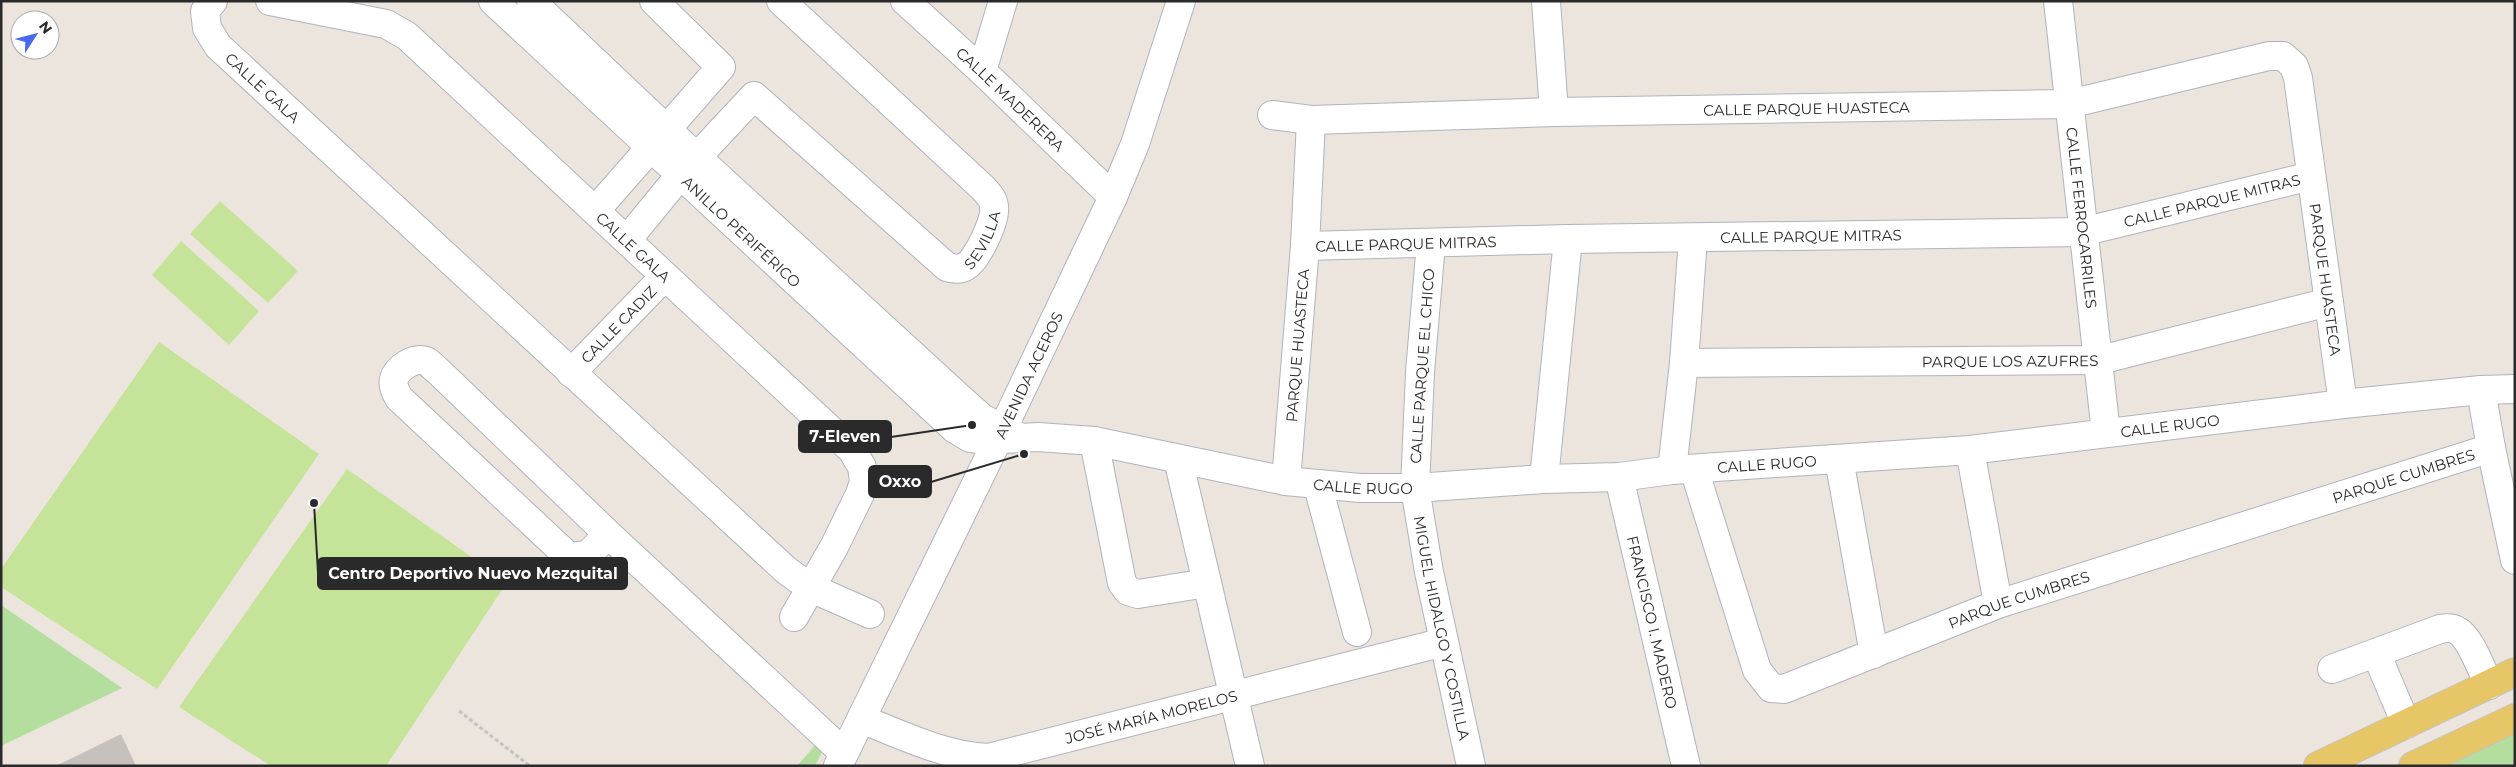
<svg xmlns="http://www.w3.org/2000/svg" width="2516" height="767" viewBox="0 0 2516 767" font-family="Montserrat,sans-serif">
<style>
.green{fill:#b4de9d}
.pitch{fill:#c6e499}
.building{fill:#c6c1bc}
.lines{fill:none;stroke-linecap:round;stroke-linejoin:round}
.minor-casing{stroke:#b0b3bd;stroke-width:30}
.major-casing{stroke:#c3c3c3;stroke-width:30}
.path{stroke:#c3c3c3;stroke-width:3;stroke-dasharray:4 2.5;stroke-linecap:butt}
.minor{stroke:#fff;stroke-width:28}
.major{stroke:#e6c666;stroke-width:28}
.labels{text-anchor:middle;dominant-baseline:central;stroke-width:4;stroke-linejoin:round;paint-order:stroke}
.street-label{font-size:15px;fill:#2a2a2a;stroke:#fff}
.leader{fill:none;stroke:#2a2a2a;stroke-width:2}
.callout-dot{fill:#2a2a2a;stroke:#fff;stroke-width:2}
.callout{fill:#2a2a2a;stroke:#2a2a2a;stroke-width:2}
.callout-label{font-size:16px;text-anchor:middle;font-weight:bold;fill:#fff}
</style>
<rect width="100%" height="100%" fill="#ebe5dd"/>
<!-- green -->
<path class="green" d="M1 605 122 688 1 746Z
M2515 732V766H2446Z
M817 743 824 748 815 766H797Z"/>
<!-- pitch -->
<path class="pitch" d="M220 201 298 271 268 303 190 234Z
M181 241 259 311 229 345 152 275Z
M159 342 319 454 157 689 1 587V569Z
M347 469 507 582 386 766H271L179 707Z"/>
<!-- building -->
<path class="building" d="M121 734 136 766H55L66 761Z"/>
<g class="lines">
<!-- minor casing -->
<g class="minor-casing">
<g id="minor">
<path id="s1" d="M213 1 205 11 207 28 218 46 787 571 811 588 870 614"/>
<path id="s2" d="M270 1 386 24 407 36 852 450 862 467 864 481 860 494 834 547 794 617"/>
<path id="s3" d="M493 1 955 429 970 438 984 440 1038 437 1094 441 1286 481 1360 488H1415L1544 479 1619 477 1672 470 1970 450 2343 404 2481 390 2515 389"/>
<path d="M531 1 666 129 963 401 982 418 1017 436"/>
<path id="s4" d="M905 1 982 71 1113 197"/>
<path d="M1546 1 1554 112"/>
<path id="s5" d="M2058 1 2106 433"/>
<path d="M982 71 1003 1"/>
<path id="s6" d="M1272 115 1311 120 1554 112 2069 104 2269 56H2283L2294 66 2298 78 2343 404"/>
<path d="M595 211 721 67 654 1"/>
<path id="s7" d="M627 240 681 174 754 96 947 267C954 269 960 270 966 266 977 260 996 220 994 208 994 199 989 195 983 188L781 1"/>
<path id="s8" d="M1431 243 1420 372 1415 488 1429 572 1471 766"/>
<path id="s9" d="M1305 246 1568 239 2082 232 2311 176"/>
<path id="s10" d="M1684 363 2100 360 2329 302"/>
<path id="s11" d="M571 373 665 276"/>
<path d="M2481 390 2491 448 2515 560"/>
<path d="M1094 441 1122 583 1128 591 1138 594 1207 583"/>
<path d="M1970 450 1998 604"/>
<path d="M1178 459 1250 766"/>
<path d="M1839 459 1874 654"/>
<path id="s12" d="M1694 469 1757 670 1771 688 1784 689 1998 604 2491 448"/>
<path d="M1672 470 1684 363 1693 238"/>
<path id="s13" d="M1619 477 1686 766"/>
<path d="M1544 479 1568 239"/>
<path id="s14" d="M1286 481 1305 246 1311 120"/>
<path d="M1318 486 1357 632"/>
<path d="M608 534 588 555 569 557 399 398C396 393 392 385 394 379 397 368 414 357 426 361 430 363 434 368 438 371L608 534 844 753"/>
<path d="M2376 653 2406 724"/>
<path d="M2332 669 2440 629C2445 628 2451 627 2456 630 2470 636 2482 671 2489 685"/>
<path id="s15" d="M861 719C902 735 944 756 988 758L1444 642"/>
<path id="s16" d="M838 766 998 439 1113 197 1135 144 1181 1"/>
</g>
</g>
<!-- major casing -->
<g class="major-casing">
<path id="major" d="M2318 766 2515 672
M2413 766 2515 718"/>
</g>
<!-- path -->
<path class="path" d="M540 584 552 572
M459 711 530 766"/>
<!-- minor -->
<use href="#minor" class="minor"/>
<!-- major -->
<use href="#major" class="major"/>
</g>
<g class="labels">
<!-- street labels -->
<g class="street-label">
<text stroke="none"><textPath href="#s1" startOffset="112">CALLE GALA</textPath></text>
<text stroke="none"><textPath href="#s4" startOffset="144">CALLE MADERERA</textPath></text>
<text stroke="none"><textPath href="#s6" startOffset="535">CALLE PARQUE HUASTECA</textPath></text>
<text stroke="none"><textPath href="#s9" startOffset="911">CALLE PARQUE MITRAS</textPath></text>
<text stroke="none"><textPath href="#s5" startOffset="218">CALLE FERROCARRILES</textPath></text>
<text stroke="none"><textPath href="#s3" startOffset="339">ANILLO PERIFÉRICO</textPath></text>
<text stroke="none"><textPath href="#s7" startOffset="501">SEVILLA</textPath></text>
<text stroke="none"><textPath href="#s9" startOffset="506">CALLE PARQUE MITRAS</textPath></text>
<text stroke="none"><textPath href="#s9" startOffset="101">CALLE PARQUE MITRAS</textPath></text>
<text stroke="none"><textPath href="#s2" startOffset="452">CALLE GALA</textPath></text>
<text stroke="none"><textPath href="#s6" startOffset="1248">PARQUE HUASTECA</textPath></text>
<text stroke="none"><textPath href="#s11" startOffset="68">CALLE CADIZ</textPath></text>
<text stroke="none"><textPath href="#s14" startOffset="136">PARQUE HUASTECA</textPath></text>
<text stroke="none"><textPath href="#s10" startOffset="326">PARQUE LOS AZUFRES</textPath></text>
<text transform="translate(1422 366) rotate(-86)">CALLE PARQUE EL CHICO</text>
<text stroke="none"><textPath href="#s16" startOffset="435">AVENIDA ACEROS</textPath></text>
<text stroke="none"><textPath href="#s3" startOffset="1855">CALLE RUGO</textPath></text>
<text stroke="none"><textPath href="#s3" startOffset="1450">CALLE RUGO</textPath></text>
<text stroke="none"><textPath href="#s12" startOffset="902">PARQUE CUMBRES</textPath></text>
<text stroke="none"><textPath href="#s3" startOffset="1045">CALLE RUGO</textPath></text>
<text stroke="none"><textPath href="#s12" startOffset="498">PARQUE CUMBRES</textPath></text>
<text stroke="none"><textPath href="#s13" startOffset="149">FRANCISCO I. MADERO</textPath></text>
<text stroke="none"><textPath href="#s8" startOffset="388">MIGUEL HIDALGO Y COSTILLA</textPath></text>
<text stroke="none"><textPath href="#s15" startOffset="302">JOSÉ MARÍA MORELOS</textPath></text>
</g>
</g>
<!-- callouts -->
<path class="leader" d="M972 425L891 437M1024 454L931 482M314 503L318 573"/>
<g class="callout-dot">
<circle cx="972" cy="425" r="5"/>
<circle cx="1024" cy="454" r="5"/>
<circle cx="314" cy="503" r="5"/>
</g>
<g class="callout">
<rect x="799" y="421" width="92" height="31" rx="5"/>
<rect x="869" y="466" width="62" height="31" rx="5"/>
<rect x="318" y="558" width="309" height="31" rx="5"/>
</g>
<g class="callout-label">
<text x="845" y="442">7-Eleven</text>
<text x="900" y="487">Oxxo</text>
<text x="473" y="579">Centro Deportivo Nuevo Mezquital</text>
</g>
<!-- border -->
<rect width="2516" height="767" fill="none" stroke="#2a2a2a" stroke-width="5"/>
<!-- north arrow -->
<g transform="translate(35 35) rotate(54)"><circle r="24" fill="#ffffff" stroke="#aaaaaa"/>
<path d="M0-4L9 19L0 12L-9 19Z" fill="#486aed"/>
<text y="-8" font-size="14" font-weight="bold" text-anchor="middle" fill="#2a2a2a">N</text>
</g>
</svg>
